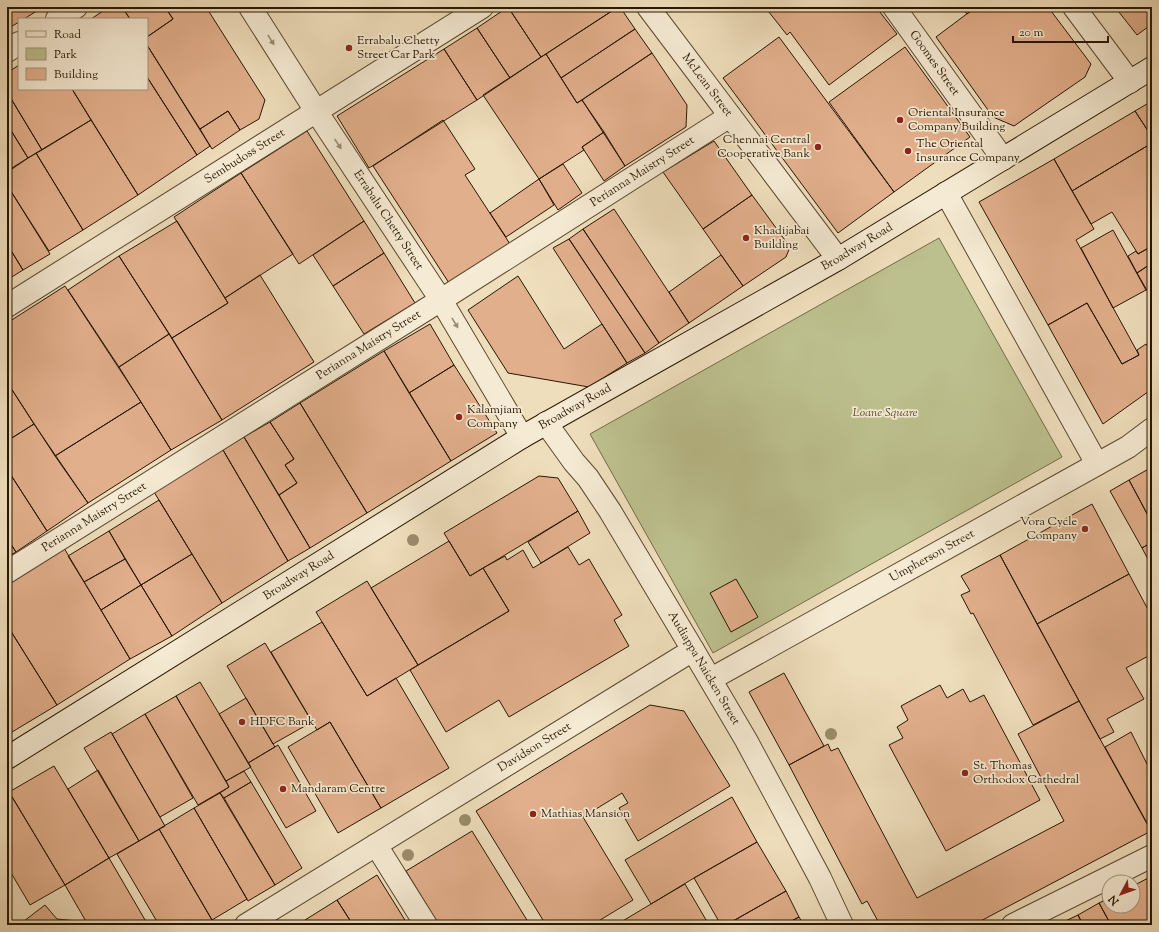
<svg xmlns="http://www.w3.org/2000/svg" width="1159" height="932" viewBox="0 0 1159 932" font-family="'Sorts Mill Goudy',serif">
<style>
.green{fill:#bcc08e;stroke:#726b47}
.building{fill:#e2af8c;stroke:#281600}
.lines{fill:none;stroke-linecap:round;stroke-linejoin:round}
.minor-casing{stroke:#5a482f;stroke-width:24}
.tertiary-casing{stroke:#5a482f;stroke-width:24}
.secondary-casing{stroke:#281600;stroke-width:24}
.minor{stroke:#f5ead3;stroke-width:22}
.tertiary{stroke:#f5ead3;stroke-width:22}
.secondary{stroke:#f5ead3;stroke-width:22}
.tree{fill:#9a8c6c}
.oneway{fill:#998b74}
.poi-dot{fill:#8f2418;stroke:#f5ead3;stroke-width:1.5}
.labels{text-anchor:middle;dominant-baseline:central;stroke-width:3.5;stroke-linejoin:round;paint-order:stroke}
.poi-label{font-size:12px;fill:#281600;stroke:#f5ead3;text-anchor:start}
.street-label{font-size:12px;fill:#281600;stroke:#f5ead3}
.park-label{font-size:12px;font-style:italic;fill:#54492b;stroke:#f5ead3}
</style>
<rect width="100%" height="100%" fill="#efdebc"/>
<filter id="stains"><feTurbulence type="fractalNoise" baseFrequency=".005" numOctaves="4"/><feColorMatrix values="0 0 0 0 .2 0 0 0 0 .09 0 0 0 0 .02 0 0 0 .5 -.17"/></filter>
<radialGradient id="worn" r=".72"><stop offset=".6" stop-color="#630" stop-opacity="0"/><stop offset="1" stop-color="#630" stop-opacity=".3"/></radialGradient>
<!-- green -->
<path class="green" d="M939 238 1062 457 713 653 590 434Z"/>
<!-- building -->
<path class="building" d="M7 7H43L24 19H19V22L9 28 7 25Z
M109 7H122L130 19H91Z
M122 7H165L173 19 147 37V19H130Z
M165 7H206L265 100 259 119 240 130 228 111 200 129 147 45V37L173 19Z
M508 7H618L541 57Z
M508 7 541 57 510 78 477 28Z
M618 7H620L635 29 561 78 546 54Z
M765 7H876L897 34 829 85 790 32 787 35Z
M962 7H976L967 14Z
M976 7H1048L1091 64 1085 77 1014 126 993 117 936 37Z
M1115 7H1152V24L1137 35Z
M477 28 510 78 477 100 444 49Z
M635 29 652 53 577 103 561 78Z
M779 37 894 192 838 233 723 78Z
M147 45 210 146 197 155 147 77Z
M905 47 970 137 894 192 829 102Z
M444 49 477 100 369 168 337 116Z
M652 53 687 105 686 127 625 166 582 100Z
M546 54 577 103 582 100 604 132 582 147 584 150 539 179 483 95Z
M19 65V89H72L91 120 42 150 7 92V73Z
M147 77 197 155 138 195 72 89H147Z
M7 92 42 150 28 158 7 124Z
M1152 101V137L1135 111Z
M228 111 240 130 212 149 200 129Z
M1135 111 1152 137V143L1072 191 1054 159Z
M91 120 138 195 83 230 36 153Z
M443 120 475 169 465 175 510 244 449 283 373 166Z
M7 124 28 158 12 169 7 160Z
M307 131 364 221 299 264 241 173Z
M604 132 625 166 604 181 582 147Z
M714 141 752 195 703 229 663 172Z
M1152 143V246L1138 254 1112 212 1091 224 1072 191Z
M36 153 83 230 49 251 7 185V171Z
M1054 159 1094 229 1076 240 1139 355 1122 364 1087 303 1048 325 979 202Z
M563 164 582 193 558 210 539 179Z
M241 173 293 254 225 298 174 217Z
M539 179 554 205 506 237 490 213Z
M7 185 50 254 23 270 7 244Z
M752 195 790 247 786 257 743 286 703 229Z
M614 209 689 323 659 343 583 229Z
M177 221 228 303 172 338 119 256Z
M364 221 384 253 333 286 313 255Z
M583 229 659 343 645 353 569 239Z
M1113 230 1146 290 1113 308 1081 248Z
M569 239 645 353 627 363 553 248Z
M7 244 23 270 7 280Z
M1152 246V263L1137 273 1128 256 1136 251 1138 254Z
M384 253 415 303 364 334 333 286Z
M721 255 743 286 689 323 669 292Z
M119 256 169 334 119 367 68 290Z
M1152 263V299L1137 273Z
M260 275 314 362 222 420 172 338 228 303 225 298Z
M518 276 564 349 602 324 627 363 589 387 508 373 468 310Z
M65 286 141 402 55 456 7 382V323Z
M1087 303 1122 364 1139 355 1137 350 1146 344 1152 354V389L1103 424 1048 325Z
M430 324 454 365 409 393 384 351Z
M169 334 222 420 171 450 119 367Z
M384 351 451 461 367 513 300 403Z
M454 365 497 433 451 461 409 393Z
M7 382 34 424 7 441Z
M141 402 171 450 88 503 55 456Z
M300 403 367 513 310 548 279 495 297 483 285 465 294 459 270 422Z
M270 422 294 459 285 465 297 483 279 495 244 437Z
M34 424 88 503 47 531 7 469V441Z
M244 437 310 548 288 561 223 450Z
M223 450 288 561 222 603 154 492Z
M1152 467V523L1129 480Z
M7 469 47 531 16 552 7 538Z
M539 476 558 478 578 511 470 576 444 533Z
M1129 480 1152 523V542L1142 548 1110 491Z
M159 500 192 554 141 585 109 531Z
M1092 504 1129 574 1037 624 1000 555Z
M578 511 590 533 541 563 528 542Z
M109 531 125 559 84 582 68 556Z
M7 538 16 552 7 557Z
M449 541 470 576 483 568 509 611 418 665 371 588Z
M1152 542V567L1142 548Z
M568 547 579 565 589 559 622 615 614 620 629 646 509 717 499 700 446 732 410 670 509 611 483 568 505 556 507 560 523 550 533 568Z
M64 548 130 659 57 705 7 625V583Z
M192 554 222 603 172 636 141 585Z
M1000 555 1079 701 1033 725 973 613 971 614 961 595 970 591 961 576Z
M125 559 141 585 101 610 84 582Z
M1129 574 1152 617V654L1126 668 1144 699 1107 719 1114 732 1100 739 1037 624Z
M736 579 758 617 731 632 710 593Z
M367 581 418 665 367 696 316 612Z
M141 585 172 636 130 659 101 610Z
M322 622 367 696 396 678 449 768 381 808 330 722 317 730 271 652Z
M7 625 57 705 7 735Z
M265 643 312 722 273 744 227 666Z
M784 673 824 746 789 765 749 692Z
M200 682 251 767 226 781 176 696Z
M940 685 947 698 963 689 970 702 984 695 1040 800 946 851 889 745 903 738 897 727 908 720 901 706Z
M176 696 229 787 198 805 145 714Z
M246 698 275 747 248 763 219 714Z
M1079 701 1151 831 973 925H880L867 901 862 904 789 765 828 744 831 751 838 748 917 898 1064 821 1018 734Z
M650 705 684 711 730 786 638 841 619 808 628 803 622 793 583 817 633 900 592 925H546L476 811Z
M145 714 193 798 160 817 112 734Z
M330 722 381 808 338 833 288 747Z
M111 732 165 826 139 841 84 748Z
M1131 732 1151 772 1152 771V832L1105 747Z
M278 745 316 811 286 828 248 763Z
M54 766 109 858 65 885 9 792Z
M98 770 139 841 109 858 68 789Z
M244 771 251 782 224 798 220 793 229 787 226 781Z
M251 782 302 868 275 885 224 798Z
M220 793 275 885 248 901 194 808Z
M11 795 65 885 30 905 7 866V797Z
M732 797 757 842 694 878 651 904 625 860Z
M194 808 247 899 212 920 159 829Z
M159 829 212 920 203 925H159L117 854Z
M472 831 530 925H439L406 871Z
M757 842 786 891 726 925H721L694 878Z
M109 858 148 925H88L65 885Z
M377 875 408 925H353L337 900Z
M1152 876V925H1111L1099 903 1109 898V906H1133V886Z
M685 884 709 925H616L651 904Z
M786 891 799 917 784 925H726Z
M337 900 353 925H308L305 920Z
M1099 903 1111 925H1083L1078 915Z
M45 905 57 919 77 921 79 925H25L24 921Z
M1078 915 1083 925H1057Z
M799 917 804 925H784Z"/>
<g class="lines">
<!-- minor casing -->
<g class="minor-casing">
<g id="minor">
<path id="s1" d="M648 7 838 259"/>
<path id="s2" d="M894 7 1003 159"/>
<path d="M1074 7 1130 82"/>
<path d="M57 19 76 7"/>
<path d="M7 51 19 43"/>
<path d="M946 193 1097 464"/>
<path id="s3" d="M7 306 482 7"/>
<path id="s4" d="M7 572 441 300 730 116"/>
<path id="s5" d="M711 679 1128 447 1152 429"/>
<path d="M376 845 426 925"/>
<path id="s6" d="M246 925 693 650"/>
<path d="M1013 925 1152 856"/>
</g>
</g>
<!-- tertiary casing -->
<g class="tertiary-casing">
<g id="tertiary">
<path id="s7" d="M250 7 316 111 441 300 522 437"/>
<path id="s8" d="M546 423 574 462 588 478 610 511 693 650 746 740 789 820 820 878 842 925"/>
</g>
</g>
<!-- secondary casing -->
<g class="secondary-casing">
<g id="secondary">
<path id="s9" d="M7 758 522 437 838 259 1152 68"/>
</g>
</g>
<!-- minor -->
<use href="#minor" class="minor"/>
<!-- tertiary -->
<use href="#tertiary" class="tertiary"/>
<!-- secondary -->
<use href="#secondary" class="secondary"/>
</g>
<!-- trees -->
<g class="tree">
<circle cx="413" cy="540" r="6"/>
<circle cx="831" cy="734" r="6"/>
<circle cx="465" cy="820" r="6"/>
<circle cx="408" cy="855" r="6"/>
</g>
<!-- one-way arrows -->
<defs><path id="oneway-solid" d="M-6-.8H1V-3.2L6.5 0L1 3.2V.8H-6Z"/></defs>
<g class="oneway">
<use href="#oneway-solid" transform="translate(271 40) rotate(58)"/>
<use href="#oneway-solid" transform="translate(338 144) rotate(56)"/>
<use href="#oneway-solid" transform="translate(455 323) rotate(59)"/>
</g>
<!-- markers -->
<g class="poi-dot">
<circle cx="349" cy="48" r="4"/>
<circle cx="900" cy="120" r="4"/>
<circle cx="818" cy="147" r="4"/>
<circle cx="908" cy="151" r="4"/>
<circle cx="746" cy="238" r="4"/>
<circle cx="459" cy="417" r="4"/>
<circle cx="1085" cy="529" r="4"/>
<circle cx="242" cy="722" r="4"/>
<circle cx="965" cy="773" r="4"/>
<circle cx="283" cy="789" r="4"/>
<circle cx="533" cy="814" r="4"/>
</g>
<g class="labels">
<!-- poi labels -->
<g class="poi-label">
<text x="357" y="41">Errabalu Chetty<tspan x="357" dy="14">Street Car Park</tspan></text>
<text x="908" y="113">Oriental Insurance<tspan x="908" dy="14">Company Building</tspan></text>
<text x="810" y="140" text-anchor="end">Chennai Central<tspan x="810" dy="14">Cooperative Bank</tspan></text>
<text x="916" y="144">The Oriental<tspan x="916" dy="14">Insurance Company</tspan></text>
<text x="754" y="231">Khadijabai<tspan x="754" dy="14">Building</tspan></text>
<text x="467" y="410">Kalamjiam<tspan x="467" dy="14">Company</tspan></text>
<text x="1077" y="522" text-anchor="end">Vora Cycle<tspan x="1077" dy="14">Company</tspan></text>
<text x="250" y="722">HDFC Bank</text>
<text x="973" y="766">St. Thomas<tspan x="973" dy="14">Orthodox Cathedral</tspan></text>
<text x="291" y="789">Mandaram Centre</text>
<text x="541" y="814">Mathias Mansion</text>
</g>
<!-- street labels -->
<g class="street-label">
<text stroke="none"><textPath href="#s2" startOffset="69">Goomes Street</textPath></text>
<text stroke="none"><textPath href="#s1" startOffset="98">McLean Street</textPath></text>
<text stroke="none"><textPath href="#s3" startOffset="281">Sembudoss Street</textPath></text>
<text stroke="none"><textPath href="#s4" startOffset="751">Perianna Maistry Street</textPath></text>
<text stroke="none"><textPath href="#s7" startOffset="254">Errabalu Chetty Street</textPath></text>
<text stroke="none"><textPath href="#s9" startOffset="992">Broadway Road</textPath></text>
<text stroke="none"><textPath href="#s4" startOffset="427">Perianna Maistry Street</textPath></text>
<text stroke="none"><textPath href="#s9" startOffset="668">Broadway Road</textPath></text>
<text stroke="none"><textPath href="#s4" startOffset="103">Perianna Maistry Street</textPath></text>
<text stroke="none"><textPath href="#s5" startOffset="253">Umpherson Street</textPath></text>
<text stroke="none"><textPath href="#s9" startOffset="344">Broadway Road</textPath></text>
<text stroke="none"><textPath href="#s8" startOffset="292">Audiappa Naicken Street</textPath></text>
<text stroke="none"><textPath href="#s6" startOffset="339">Davidson Street</textPath></text>
</g>
<!-- park labels -->
<g class="park-label">
<text x="885" y="413">Loane Square</text>
</g>
</g>
<!-- margin -->
<rect width="1159" height="932" fill="none" stroke="#efdebc" stroke-width="24"/>
<rect x="8" y="8" width="1143" height="916" fill="none" stroke="#281600" stroke-width="2"/>
<rect x="12" y="12" width="1135" height="908" fill="none" stroke="#281600"/>
<!-- legend -->
<rect x="18" y="18" width="130" height="72" fill="#f5ead3" stroke="#a3957f"/>
<rect x="26" y="31" width="20" height="6" fill="#f5ead3" stroke="#a3957f"/>
<text x="54" y="38" font-size="12" fill="#281600">Road</text>
<rect x="26" y="48" width="20" height="12" fill="#bcc08e" stroke="#a3957f"/>
<text x="54" y="58" font-size="12" fill="#281600">Park</text>
<rect x="26" y="68" width="20" height="12" fill="#e2af8c" stroke="#a3957f"/>
<text x="54" y="78" font-size="12" fill="#281600">Building</text>
<!-- north arrow -->
<g transform="translate(1121 894) rotate(229)"><circle r="19" fill="#f5ead3" stroke="#a3957f"/>
<path d="M0-3L7 15L0 10L-7 15Z" fill="#8f2418"/>
<text y="-6" font-size="11" font-weight="bold" text-anchor="middle" fill="#281600">N</text>
</g>
<!-- scale -->
<path d="M1013 36v6h95v-6" fill="none" stroke="#281600" stroke-width="2"/>
<text x="1019" y="36" font-size="12" fill="#281600" stroke="#f5ead3" stroke-width="3" paint-order="stroke">20 m</text>
<rect width="100%" height="100%" filter="url(#stains)"/>
<rect width="100%" height="100%" fill="url(#worn)"/>
</svg>
